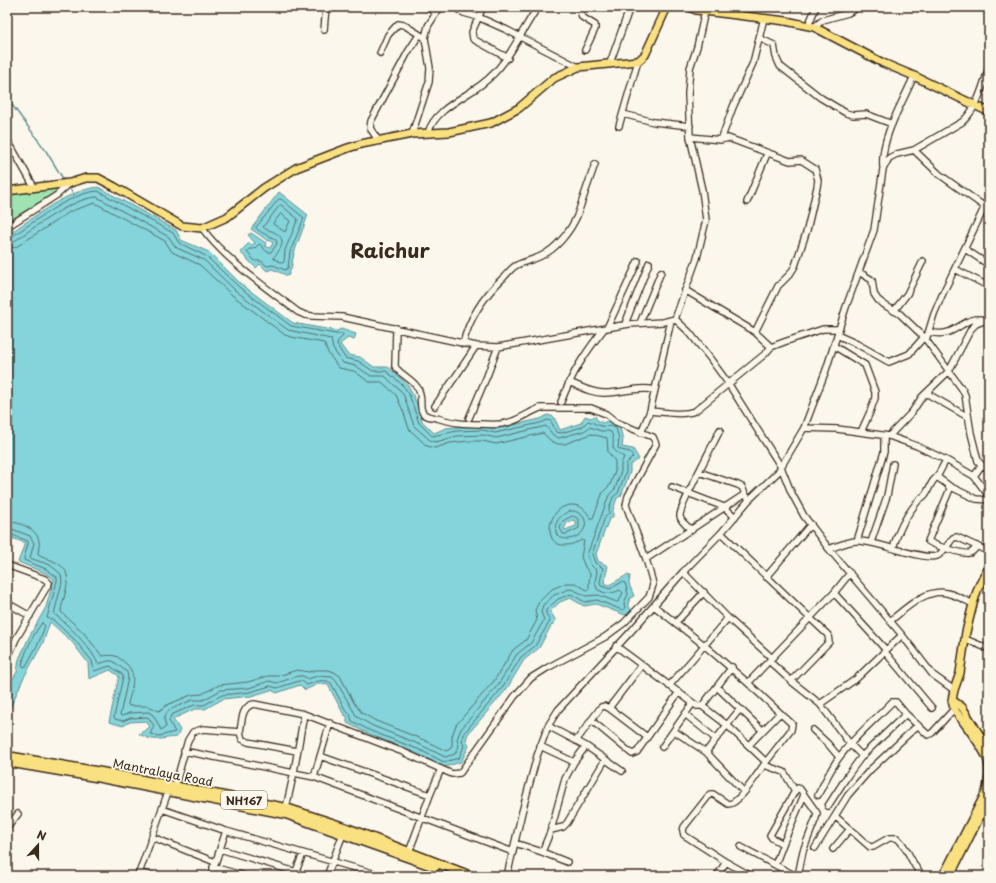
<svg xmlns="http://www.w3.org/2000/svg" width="996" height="883" viewBox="0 0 996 883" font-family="'Playpen Sans',sans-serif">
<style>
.green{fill:#9ee4b1;stroke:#6c8768}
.water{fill:#83d4db;stroke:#66908f;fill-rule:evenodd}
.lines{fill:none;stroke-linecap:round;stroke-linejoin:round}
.shore{stroke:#586e6a;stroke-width:1}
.stream{stroke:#66908f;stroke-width:1.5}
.minor-casing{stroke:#3b2a1e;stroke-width:8}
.major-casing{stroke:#3b2a1e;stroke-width:10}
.highway-casing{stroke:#3b2a1e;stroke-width:11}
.minor{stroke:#fbf7ec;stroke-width:5.5}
.major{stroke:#f9e181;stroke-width:7}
.highway{stroke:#f9e181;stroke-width:8}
.labels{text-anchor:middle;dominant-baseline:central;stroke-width:3.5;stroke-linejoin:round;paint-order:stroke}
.shield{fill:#fbf7ec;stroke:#75685c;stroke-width:1}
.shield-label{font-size:11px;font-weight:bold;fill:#3b2a1e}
.street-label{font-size:12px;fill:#3b2a1e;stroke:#fbf7ec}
.town-label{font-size:20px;font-weight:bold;fill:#3b2a1e;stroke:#fbf7ec}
</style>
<rect width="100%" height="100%" fill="#fbf7ec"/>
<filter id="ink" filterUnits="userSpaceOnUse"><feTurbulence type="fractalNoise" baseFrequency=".025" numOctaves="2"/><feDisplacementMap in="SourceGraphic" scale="8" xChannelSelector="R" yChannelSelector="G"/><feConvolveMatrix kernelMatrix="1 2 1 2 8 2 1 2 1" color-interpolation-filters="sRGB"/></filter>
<g filter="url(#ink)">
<!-- green -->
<path class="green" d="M55 187 59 190 7 222V194Z"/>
<!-- water -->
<path class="water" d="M98 187 176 230 181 240 209 252 241 284 293 323 337 331 341 329 356 334 354 340 348 338 340 344 348 355 360 357 374 367H388L408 385 419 408 422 421 434 433 446 428 456 427 484 426 495 429 540 419 548 415 554 417 560 430 581 423 585 416 591 418 595 416 597 420 603 423 607 421 619 425 623 439 622 447 633 449 639 459 630 465V472L621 496 617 498 613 510V517L609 519 596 554 598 561 608 566 604 583 609 585 627 575 630 576 629 584 634 596 630 598 628 604 632 612 625 615 596 604 584 606 570 598 560 602 550 611 556 621 551 626 539 648 524 660 506 690 468 734 466 740 469 746 461 762 444 767 418 754 369 734 347 723V716L344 715 328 685 318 684 305 690 300 685 277 693 271 690 251 696 223 699 205 709H195L173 719 180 730 177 737C160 738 156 743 139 734L150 727 146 721 130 722 123 726 109 722 119 676 110 670 89 679 88 663 72 642 50 622 43 643 23 679 7 715V689L17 672 19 659 29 637 46 607 54 579 45 573 18 562 25 543 7 536V235C35 217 65 191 98 187ZM573 520 576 521V526L565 530 564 529 567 523Z
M279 192 308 215 294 253 291 269 288 276 272 269 267 271 260 264 256 268 240 252 249 243 252 245 255 243 248 235 251 233 266 243 265 246 270 248 273 243 269 240 268 241 251 229Z"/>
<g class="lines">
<!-- shore -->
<path class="shore" d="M279 199H281L304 218 290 252 288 268 285 270 273 265 267 266 261 261H255L247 252 249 249H254L259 244C264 246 264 253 271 252L277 244 276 240C270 235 261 234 256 228Z
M281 205 298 219 285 250 284 262 282 263 273 258C280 250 289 240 274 232 270 230 267 231 263 227L279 206Z
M281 214 290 221 285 232 273 224Z
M7 238 11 237C35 222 69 193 98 191L173 233 179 243 206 256 239 287 291 326 336 334H343V336L338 341 337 345 345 358 358 361 373 371H386L398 381 405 388 409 394 419 423 432 436 457 431 483 430 495 433 540 423 548 420 551 421 556 432 561 433 582 427 588 421C593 422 597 425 601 426 608 427 608 425 616 428L619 439 618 448 621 450 630 452 633 457 626 464V472L618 493 613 497 609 509V514L605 517 592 554 595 563 603 568 600 582 601 586 610 589 622 582 625 583 628 594 624 603 625 609 622 610 597 600 585 602 571 594 558 599 546 610V614L550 621 535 646 521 657 502 688 465 732 462 740 464 746 459 758 444 762 420 750 371 731 352 721 350 714 346 711 331 683C324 678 315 682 307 685L302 681H299L277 688 270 686 250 692 222 695 204 705H194L171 715 169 721 175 732 159 736 150 734 154 726 148 717 130 718 123 721 115 719 114 717 123 677 122 674 110 666 94 671 92 661 75 640 53 620 47 618 57 581V577L46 569 24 560V558L28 544V541L7 533
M7 243 13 242C34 228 72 198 97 197L169 237 174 245 177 248 204 260 236 291 288 330 331 339 333 349 343 363 356 366 371 376H385L394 385 401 391 404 396 414 426 431 441 436 442 457 436 483 435 496 438 546 426 553 435 559 438 584 431 590 427 601 431H608L611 432C618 447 605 446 624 457L621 464V471L615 489 609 495 587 555 591 565 597 571 595 582 597 589C606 595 611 594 620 590L623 593 619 601 617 602 598 595 586 596 574 590 569 589 554 595 543 605 541 612 544 620 531 643 517 654 498 685 461 729 457 739 459 746 455 754 445 757 421 745 373 726 357 717 336 681 332 677 317 676 308 679 303 676H298L277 683 269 681 249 688 221 690 203 700H192L169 710 166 714 164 718 166 727 161 730 154 716 149 712 129 713 122 716 120 715 128 678 127 672 113 661H108L98 664C93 650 66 622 54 614L62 582 61 574 50 565 30 558 34 543 30 536 7 527
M7 249 16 247 71 211 95 203 165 241 172 252 200 265 232 295 285 335 291 337 324 343 328 353 339 368 354 371 369 382H382L396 395 404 413 409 429 427 446 435 448 450 443 469 441H482L496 444 543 433 551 441 558 444H565L591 434 607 438 608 452 615 461V471L610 485 603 492 593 518H590C587 511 582 506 574 505 547 503 540 548 567 545 572 545 577 542 582 540L584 541 581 557 585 567 590 574 589 582V589L587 590 575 583H566L552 589 539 602 535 610 537 620 526 640 513 650 494 681 456 725 452 736V746L450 749 446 751 424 740 376 721 362 713 354 703 340 676 334 672 329 670H316L309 672 297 670 278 676H268L248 682 219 685 202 694 191 695 167 705 159 711 148 706H129L128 704C131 689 139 673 124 662 115 654 113 655 102 656L83 632 61 612C61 606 64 599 65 594 73 565 60 565 38 554 38 550 40 546 39 541 37 528 18 522 7 521
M570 511C581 510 590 521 583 531 578 539 563 542 557 535 552 523 560 515 570 511Z
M573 516 579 519V528L567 534H563L560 528 563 521Z
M42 623 45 626 39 642 26 666 24 667 22 665C25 652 33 634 42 623Z"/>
<!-- stream -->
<path class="stream" d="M7 98 46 151 65 182
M69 187 74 195"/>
<!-- minor casing -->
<g class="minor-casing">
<path id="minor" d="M427 7 436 13
M453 7 464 13 478 17 507 30 578 67
M483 7 472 32 473 39 508 58
M579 7 582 17 595 25V29L585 50
M705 11 697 47 690 68 688 94 690 137 702 190 706 220 697 258 675 319 689 332 709 357 728 383 781 467 791 492 804 516 829 549 902 635 933 675 954 690
M808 26 816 7
M814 27 823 20 848 13 858 7
M324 30 326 7
M759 38 774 45 776 57 780 66 821 98 846 113 853 115 866 114 892 124
M380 53 388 35 398 24 404 25 422 36
M610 63 630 7
M623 114 654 122 690 126
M619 126 638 61
M428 133C435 109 464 98 482 84 509 64 519 34 538 7
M412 134 429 82 430 68 425 38 428 26 440 7
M690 137 721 140 728 138 790 161 801 160 815 169 818 180 817 187 807 230 795 266 790 274 778 286 755 332
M7 139 34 187
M378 140 370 128 371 121 408 52 419 35
M721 140 733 107 753 63 764 18
M914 150 939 174 985 207
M883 167C880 138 903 102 914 76
M747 202 767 154
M7 227 57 195 70 183
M202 228C226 261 266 287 298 312L305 315 312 316 342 317 476 346 498 347 629 324 663 322 675 319
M965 249 989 265
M955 269 986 285H989
M859 272 872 280 874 294 878 300 886 306 900 314 924 337 962 389 965 395 971 433 978 461 982 465 989 469
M685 290 755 332 771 347
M894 311 907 294 923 261
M640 323 661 272
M625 324 649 263
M607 328 638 261
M929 332C958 340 961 314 985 320
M837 335 857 344 889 362 909 354 924 337
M926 340 934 314 943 293 989 198
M463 344C469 318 485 295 504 277 508 273 512 267 517 265 525 261 533 260 541 256 556 249 570 232 577 216L595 164
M834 346 865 365 875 392V398L870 412 861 432
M569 382C579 386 593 394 605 393 622 393 638 386 655 390
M926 393 968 417
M561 402C572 373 585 353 604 329
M435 406 458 373 476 346
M650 411C665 412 681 416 695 411L765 354 771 347 784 342 823 329H839
M469 418 487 376 498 347
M804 428 837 429 889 436 917 446 946 460 974 476 989 496
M641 433 650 411 671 321
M889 436 912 412 922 397 949 371 971 329 976 324 989 319
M946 460 937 477 948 485 950 489 928 541C933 545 964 555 970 553 973 552 975 549 977 546
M699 472 738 485 742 487 745 494
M974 476 982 465
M949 486 976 499 989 500
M672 487 724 507 735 517
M692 530C688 527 680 521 680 516 679 507 714 443 720 430
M721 533 810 618 834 593 850 573
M857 541 884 452V436
M871 542 887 496 893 464
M893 548C898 531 906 515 918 501 920 499 923 497 925 495 930 489 930 482 937 477
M829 549C838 546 849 540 859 541 876 541 924 561 937 556 943 553 949 543 953 538L957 537 989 552
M646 559 745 494 749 500
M7 565 45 579 49 583 16 639 7 660
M683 572 728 618
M766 577 811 524
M834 593 886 650
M7 603 30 616
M654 606 704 645 748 683 810 618 828 635 829 642 791 681
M679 619 704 592
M890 621C905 609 926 588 947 593 956 595 965 600 973 604
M965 639 989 649
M616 646 697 706H702L732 667
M885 652 932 708
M769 661 791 681 820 704 856 679 902 635
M748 683 792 724 791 730 766 762
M669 686 728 618 772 658
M717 687 762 730
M820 704 850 744 862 756
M702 706 727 725 766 762C759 771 739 805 728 804L713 794H710L684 827 683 831 684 835 726 862 751 876
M609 708 641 666
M685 714 716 739 740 709
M591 720 632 754 637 752 679 692
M548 726 586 746 622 771
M813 730 828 744 839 757
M674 731 706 752 744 792
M240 732 242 739 248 742 297 751
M576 741 601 707 604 706 609 708 647 737
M749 745 780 713
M540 746 574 762
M662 747 693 703
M184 751 314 777 513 852
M706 752 716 739
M320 756 430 795
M764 765 784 772 795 791
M314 777 330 723
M175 786 188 740 193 732 203 729 240 732C242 722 241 706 254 704L304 714 403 752 452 774 460 773 515 696 531 678 547 668 605 637 624 623 649 597 653 585 652 580 646 559 626 505 628 496 656 444 653 437 616 422 606 414 591 408H540C530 412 521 419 510 422 499 426 490 424 480 424 463 424 454 423 437 418 433 417 426 417 423 413 418 407 424 396 417 387 412 379 398 373 395 366L396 328
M818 795C825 782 831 767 841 755 856 735 875 720 892 702H896L906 714
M828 806 848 775 862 756 906 714 928 735 932 733 954 709
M286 808 294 772 304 714
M162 809 226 831 383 876
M835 816 870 847H873L889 838H897C910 849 911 866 923 876
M7 828 18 814
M551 830 563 827 567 823 605 760
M152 837 215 862
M515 843 542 852 567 862
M741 847 796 876
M815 848 848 795 870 770 918 725
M220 849 296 872
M833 849 850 829
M409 852 430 795 441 769
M542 852 551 830 565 779 574 762 586 746
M775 865 783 844
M213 867 245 876
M139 872 152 876
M138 876 168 792
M211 876 226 831
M294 876 303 854
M327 876 343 834
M507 876 522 812 537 756 548 726 558 710 635 627 683 572 721 533 749 500 778 472 804 428 826 370 846 307 874 230 883 169 889 158 897 154 914 150 962 122C978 108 982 87 989 68
M717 876 726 862
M798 876 803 851 816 818 817 813 800 789 798 788 795 791 770 835 772 838 783 844 804 795"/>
</g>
<!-- major casing -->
<g class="major-casing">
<path id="major" d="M690 7 696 10 786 21 814 27 883 63 914 76 989 112
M7 191 70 183 86 178H98L115 187 182 226 202 228 227 217 264 188 296 168 348 148 361 144 412 134 449 132 491 123 519 108 554 78 578 67 638 61 645 55 667 7
M952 700 962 707 989 750
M943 876 986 792C989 781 991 770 987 758 981 744 963 722 954 709L952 700 954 690 960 673 966 632 973 604 978 588 989 566
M950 876 989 798"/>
</g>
<!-- highway casing -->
<g class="highway-casing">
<path id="highway" d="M7 756 101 772 286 808 344 827 471 876
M7 762 101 778 286 814 435 867"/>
</g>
<!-- minor -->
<use href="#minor" class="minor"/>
<!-- major -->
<use href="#major" class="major"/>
<!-- highway -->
<use href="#highway" class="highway"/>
</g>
</g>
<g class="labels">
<!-- shield labels -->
<rect class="shield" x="221" y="791" width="46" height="18" rx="3"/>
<g class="shield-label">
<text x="244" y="800">NH167</text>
</g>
<!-- street labels -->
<g class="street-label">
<text transform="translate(163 772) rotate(11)">Mantralaya Road</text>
</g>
<!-- town labels -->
<g class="town-label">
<text x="390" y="250">Raichur</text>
</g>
</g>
<!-- margin -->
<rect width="996" height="883" fill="none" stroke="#fbf7ec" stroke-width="24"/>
<rect x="12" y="12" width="972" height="859" fill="none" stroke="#3b2a1e" stroke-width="1.5" filter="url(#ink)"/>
<!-- north arrow -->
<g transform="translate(38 845) rotate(21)" stroke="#fbf7ec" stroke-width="3" paint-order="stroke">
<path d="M0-3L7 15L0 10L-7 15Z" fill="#3b2a1e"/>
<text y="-6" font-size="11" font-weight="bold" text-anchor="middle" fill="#3b2a1e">N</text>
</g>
</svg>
